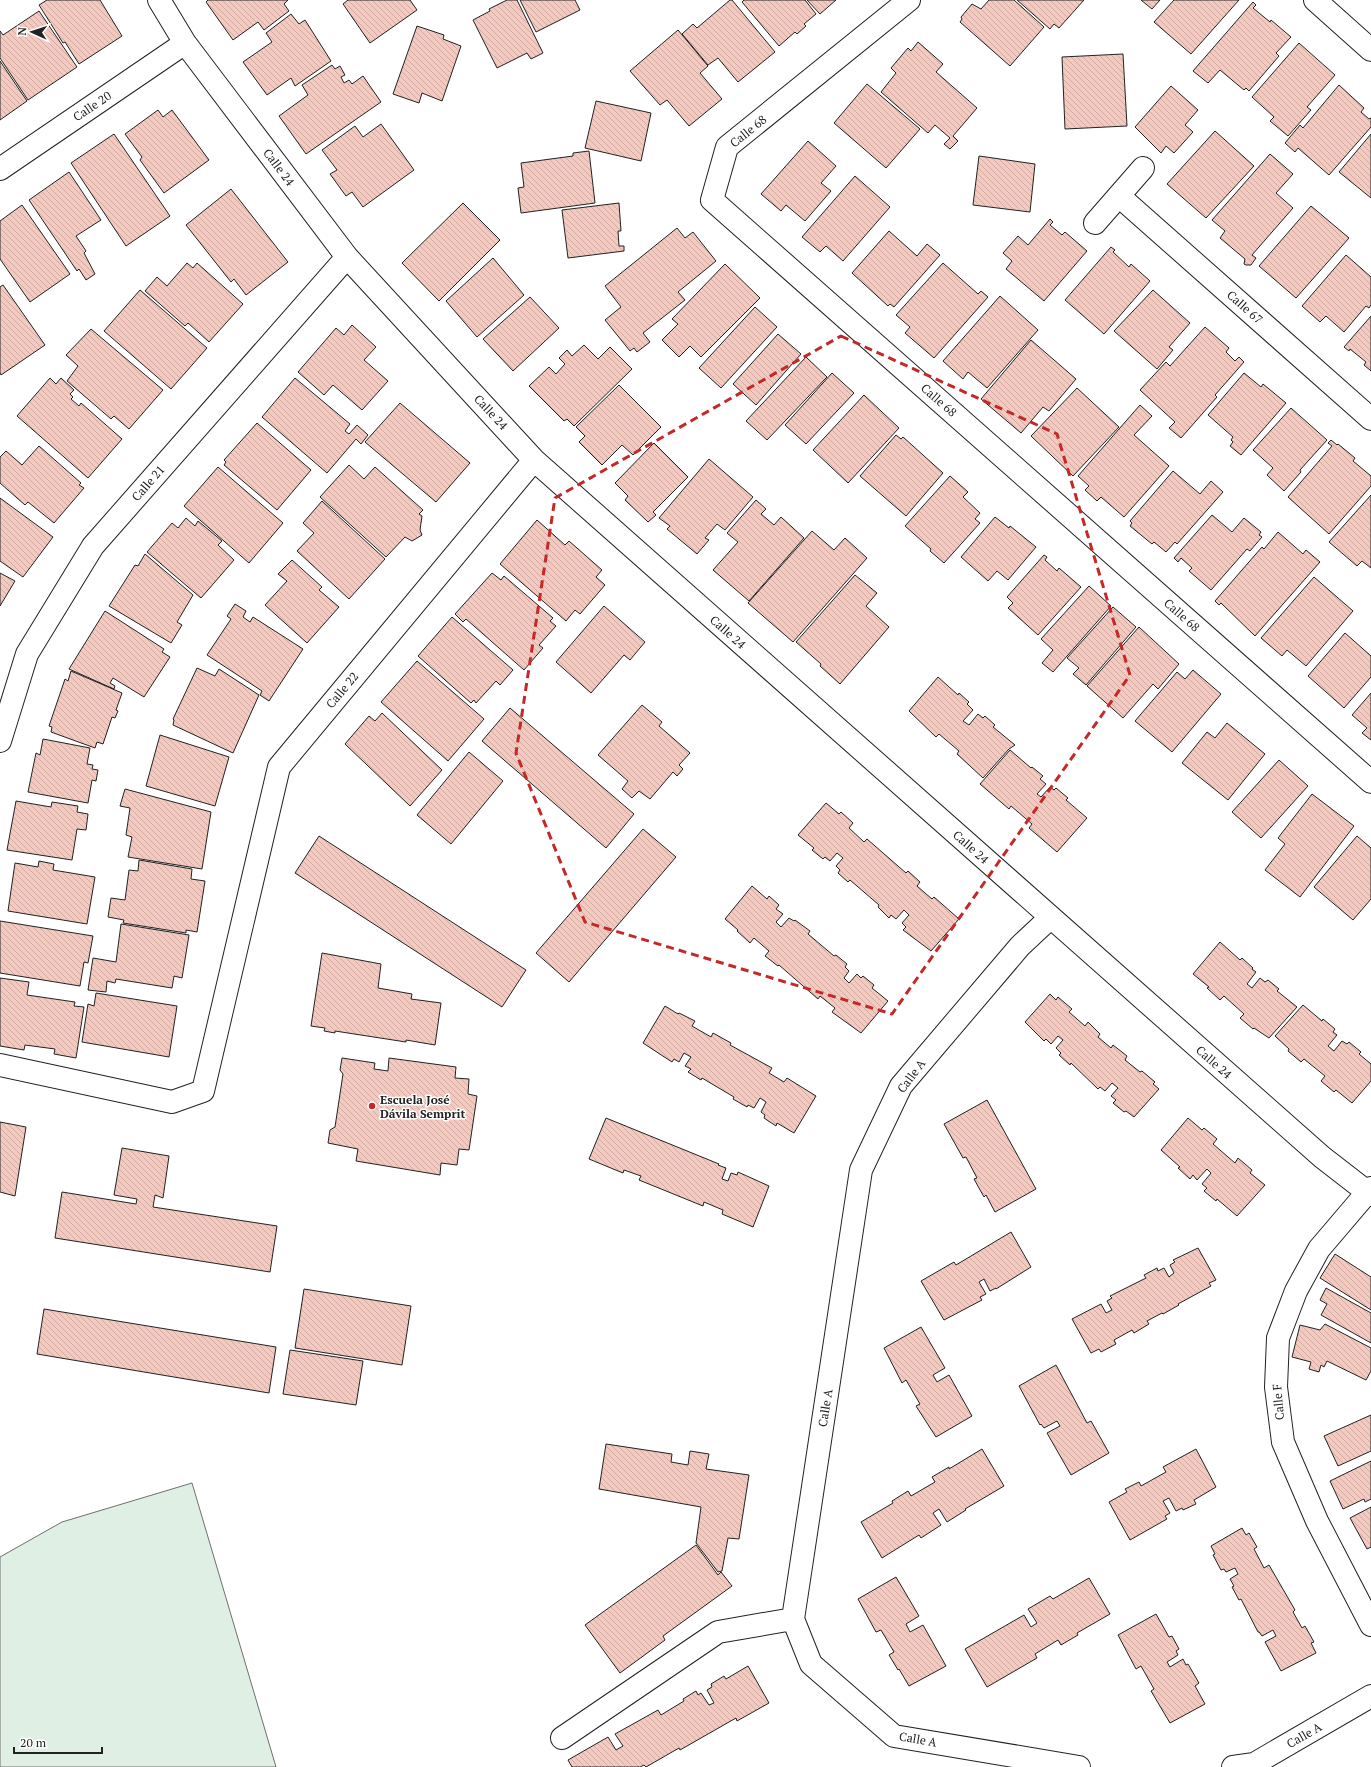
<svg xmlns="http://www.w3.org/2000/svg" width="1371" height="1767" viewBox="0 0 1371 1767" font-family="'PT Serif',serif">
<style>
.garden{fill:#e0efe3;stroke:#6f6f6f}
.building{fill:url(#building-back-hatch);stroke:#222}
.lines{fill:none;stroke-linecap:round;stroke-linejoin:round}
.minor-casing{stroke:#222;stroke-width:24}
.minor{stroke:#fff;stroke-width:22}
.marked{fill:none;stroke:#c62828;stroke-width:3;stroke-dasharray:8 5;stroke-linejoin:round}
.poi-dot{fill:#c62828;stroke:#fff;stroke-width:1.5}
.labels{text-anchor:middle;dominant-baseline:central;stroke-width:3;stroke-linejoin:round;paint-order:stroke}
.street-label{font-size:12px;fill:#222;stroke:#fff}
.poi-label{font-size:12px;font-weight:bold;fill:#222;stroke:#fff;text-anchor:start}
</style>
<defs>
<pattern id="building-back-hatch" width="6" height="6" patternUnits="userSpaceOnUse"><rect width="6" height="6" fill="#f3c9c0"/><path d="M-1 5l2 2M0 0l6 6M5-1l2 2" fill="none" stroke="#d0aca5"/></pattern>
</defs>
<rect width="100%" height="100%" fill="#fff"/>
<!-- garden -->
<path class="garden" d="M192 1483 276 1767H0V1557L62 1522Z"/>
<!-- building -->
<path class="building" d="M47 0H100L122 36 79 64 65 42 63 43 39 5Z
M208 0H288L284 4 289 11 264 30 258 22 233 40 206 2Z
M348 0H410L417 10 370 43 343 4Z
M507 0H517L543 53 531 59 527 53 497 68 473 20 490 11 489 9Z
M520 0H575L580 10 536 32Z
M730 0H732L775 52 738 82 718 58 708 65 682 34 693 24 697 28Z
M744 0H805L816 14 804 24 806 26 797 34 795 32 779 46 742 2Z
M807 0H836L820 14Z
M989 0H1014L1044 27 1010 66 960 22 962 19 961 17 972 4 981 9Z
M1017 0H1084L1059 28 1054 24 1050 29Z
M1141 0H1160L1152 9Z
M1174 0H1239L1191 54 1154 22Z
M1253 2 1256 5 1253 8 1270 22 1271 20 1291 37 1276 53 1279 56 1249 91 1246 88 1244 90 1220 70 1208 83 1193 71Z
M39 11 77 67 28 100 0 58V31L3 35Z
M291 14 299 24 305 20 331 61 295 86 291 78 267 95 243 62 272 42 266 33Z
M417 26 444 35 443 39 461 46 442 101 422 93 419 103 393 94Z
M678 30 708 66 700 73 722 99 689 126 667 100 660 105 630 71Z
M918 42 943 64 936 72 977 108 953 136 958 141 950 149 944 144 950 138 935 125 928 133 881 92 896 73 891 68 908 48 911 51Z
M1299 43 1335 75 1307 107 1311 110 1288 136 1270 121 1274 117 1252 97Z
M1123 54 1127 126 1065 129 1062 57Z
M0 61 27 101 0 120Z
M332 65 335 69 340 66 345 75 341 77 344 83 349 80 352 84 363 76 381 102 306 154 279 116 308 95 302 85Z
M867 84 920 129 886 168 834 123Z
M1339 85 1364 108 1361 112 1369 119 1371 118V127L1329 175 1298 148 1295 152 1285 143 1300 125 1303 128Z
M1171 86 1198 110 1185 125 1193 132 1174 153 1166 146 1161 153 1135 127Z
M596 101 651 113 641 161 585 148Z
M158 110 163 117 172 110 209 160 164 193 140 160 142 157 125 134Z
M381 124 414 170 363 207 352 192 346 196 330 174 337 170 322 150 355 126 363 137Z
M1215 131 1254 166 1206 218 1167 184Z
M114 134 170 216 126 246 71 163Z
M1371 134V198L1339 172Z
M808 141 836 166 821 183 831 191 805 221 786 205 781 211 761 194Z
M589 151 595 203 521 213 518 188 524 187 521 163 573 156V153Z
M1270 154 1293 174 1276 193 1293 208 1252 255 1256 258 1251 265H1246L1244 264 1245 259 1220 238 1225 231 1212 220Z
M979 156 1035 164 1030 212 973 205Z
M69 172 101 220 76 236 86 251 84 253 95 274 86 280 79 269 77 271 29 200Z
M855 176 890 207 843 261 826 246 820 252 802 237Z
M231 189 288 262 246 295 234 279 231 282 186 225Z
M463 203 500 240 439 301 402 263Z
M619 203 621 231H618L619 246H624V251L568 258 562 210Z
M22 205 70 274 30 302 0 259V221Z
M1311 206 1349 238 1296 298 1259 266Z
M1050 219 1053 222 1050 225 1062 235 1065 232 1087 251 1044 301 1006 269 1012 261 1003 253 1018 236 1028 245Z
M677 228 685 238 693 232 716 261 678 292 685 300 643 333 650 342 637 352 634 348 630 351 605 320 621 307 605 286Z
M889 231 917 256 927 244 940 255 894 307 890 304 888 306 852 273Z
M1111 247 1115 250 1113 252 1129 267 1131 264 1150 281 1104 334 1065 300Z
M1346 255 1371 277V305L1369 308 1366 306 1344 332 1326 316 1320 322 1302 306Z
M493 258 524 295 477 337 446 301Z
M187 263 193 268 197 263 243 304 209 342 188 323 185 326 145 291 157 277 167 286Z
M943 263 978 294 981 291 988 297 934 358 905 333 910 327 896 315Z
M725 264 760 298 701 357 690 346 679 357 662 340 678 324 672 319Z
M3 285 45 345 1 375 0 373V287Z
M140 290 207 348 171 389 104 331Z
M1153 290 1190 323 1169 347 1173 350 1157 369 1114 331Z
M1000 296 1038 330 987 388 968 372 963 379 943 361Z
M530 297 559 328 513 371 483 339Z
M755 307 777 327 721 388 699 368Z
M1371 316V371L1364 365 1366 362 1350 349 1349 351 1344 347Z
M352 325 376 347 364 360 388 381 362 410 333 385 324 395 298 372 336 328 344 335Z
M1205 327 1229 348 1226 352 1235 361 1239 357 1244 362 1215 395 1217 397 1181 438 1169 428 1175 422 1140 390 1166 362 1170 366Z
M91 329 163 390 129 429 114 416 111 419 67 381 78 366 66 355Z
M778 334 801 354 756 405 733 384Z
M1031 340 1076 379 1049 411 1043 407 1021 433 981 399Z
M584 345 598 359 610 347 632 369 574 426 567 419 564 421 529 386 549 367 556 374 565 364 559 358 567 350 572 356Z
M806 357 827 377 767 440 746 421Z
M832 373 854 393 806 444 785 425Z
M1244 373 1261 387 1263 384 1286 403 1241 455 1230 446 1233 442 1231 440 1233 437 1208 415Z
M50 378 56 384 61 378 74 390 70 394 73 397 71 399 79 406 81 403 122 439 88 478 17 416Z
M295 378 350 424 345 431 349 434 357 425 368 435 361 444 356 439 327 473 262 417Z
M619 385 661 427 633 455 622 445 602 465 579 442 585 436 576 427Z
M1077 388 1119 427 1073 476 1031 436Z
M864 395 899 428 848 483 813 450Z
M400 403 470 463 436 502 365 442Z
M1140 405 1152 416 1134 435 1169 466 1124 517 1101 497 1097 501 1085 490 1089 486 1078 476Z
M1291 408 1327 440 1300 470 1301 472 1284 491 1267 475 1273 468 1253 450Z
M257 423 311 470 277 510 224 465 226 462 224 460Z
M896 435 901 439 903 437 943 473 906 516 860 476Z
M1331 440 1337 445 1338 444 1355 458 1353 461 1371 476V486L1329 534 1288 497 1332 446 1328 443Z
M654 443 688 477 653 512 656 515 648 522 625 500 628 496 615 483Z
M39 446 81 483 79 485 84 488 54 523 28 502 25 505 0 483V457L6 451 22 465Z
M709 459 753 497 725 530 717 524 705 538 709 540 697 554 667 529 670 526 659 518Z
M349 465 364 479 375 467 423 510 419 514 422 516 420 530 422 535 412 541 405 537 386 557 320 497Z
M218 467 283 523 249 563 184 506Z
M1173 471 1200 494 1211 481 1223 492 1177 544 1175 542 1166 552 1154 542 1152 544 1130 526 1132 523 1130 521Z
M950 476 968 492 963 497 980 513 975 519 980 523 944 563 930 551 931 549 905 526Z
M1371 495V568L1362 561 1357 566 1329 542Z
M0 498 53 537 23 577 0 561Z
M756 500 766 509 761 514 774 525 781 517 804 538 749 601 713 570 738 542 727 533Z
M322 501 385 559 349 599 297 551 314 533 303 523Z
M1212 515 1232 532 1244 518 1261 532 1259 535 1262 537 1250 551 1247 549 1211 590 1189 571 1192 568 1181 558 1178 562 1174 558Z
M995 517 1009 528 1010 526 1036 547 1008 580 997 571 988 581 961 557Z
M186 518 195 526 198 521 222 541 218 545 234 560 201 598 147 552 172 523 178 528Z
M537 520 565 545 569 541 602 570 596 577 605 585 580 614 575 610 566 621 500 564Z
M812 531 834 550 845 538 867 558 793 642 748 603Z
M1278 532 1303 554 1306 550 1320 562 1255 636 1221 603 1219 605 1215 601 1262 547 1264 549Z
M145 554 193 595 177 622 182 625 171 643 109 606 135 565 138 566Z
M1044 555 1047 557 1045 560 1057 571 1059 568 1081 587 1038 635 1008 608 1013 603 1007 597Z
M292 560 322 587 319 590 339 607 307 643 265 605 287 581 278 574Z
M0 573 15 581 0 606Z
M492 573 501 580 504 576 553 618 550 621 556 626 539 645 543 648 524 670 466 619 463 622 455 614Z
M855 575 877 593 866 606 889 627 840 684 820 666 821 664 796 642Z
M1314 577 1353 611 1306 666 1287 650 1282 656 1261 638Z
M1089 586 1111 606 1053 672 1042 663 1053 650 1041 639Z
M235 604 246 611 243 617 250 622 253 617 303 649 269 701 260 695 262 691 207 655 231 619 227 616Z
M604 606 645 642 630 660 624 655 591 693 556 662Z
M1113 607 1136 627 1086 685 1073 674 1079 668 1067 658Z
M105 611 164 649 162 652 170 657 144 697 113 678 110 683 115 686 114 689 69 669Z
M452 617 513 670 500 685 496 681 476 703 474 700 471 703 418 656Z
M1139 627 1179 664 1158 689 1153 684 1123 718 1087 686Z
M1345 633 1371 656V677L1344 708 1308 676Z
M417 661 484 719 448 761 381 702Z
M197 668 215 676 219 669 259 695 233 753 173 725 174 720 173 719Z
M1193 670 1221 694 1172 752 1135 721 1177 672 1185 679Z
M71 671 122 693 116 710 118 711 115 718 112 717 103 744 97 742 95 748 51 732 52 727 49 726 65 679 68 681Z
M938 677 958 695 959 693 969 702 967 704 973 710 963 721 969 725 978 714 983 718 985 716 995 725 993 727 1015 745 1009 749 983 778 957 754 959 751 939 734 936 737 909 711Z
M1371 693V740L1362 733 1367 728 1352 715Z
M642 705 662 722 659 726 690 753 679 765 683 769 677 776 673 772 650 799 639 791 632 798 622 789 628 781 598 755Z
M510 708 634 814 606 848 482 741Z
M382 713 442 770 410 806 345 744 369 716 375 721Z
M1227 723 1265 754 1228 800 1182 763 1207 732 1215 738Z
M160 735 229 757 215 806 146 786Z
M43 739 90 748 87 764 93 765 92 769 98 770 96 781 92 780 88 803 28 792 36 753 40 755Z
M1010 750 1031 768 1032 767 1043 776 1040 779 1046 784 1037 794 1041 797 1050 787 1054 790 1056 788 1068 798 1066 800 1087 818 1057 852 1029 828 1032 824 1011 806 1009 809 980 784Z
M469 752 503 781 451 844 417 815Z
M1279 760 1308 786 1261 838 1232 812Z
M125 789 211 812 202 869 128 857 132 837 126 835 130 808 120 806Z
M1312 794 1354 826 1300 897 1265 870 1285 844 1278 838Z
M16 801 51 807 52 802 78 806 77 812 88 814 86 830 77 829 72 860 7 850Z
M826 803 839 814 841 812 853 823 849 828 864 842 867 839 906 873 908 871 920 882 917 886 932 899 934 897 959 919 931 951 903 930 906 927 902 923 909 915 904 910 896 919 891 915 889 918 878 907 879 905 850 880 848 882 838 873 840 870 836 866 843 858 837 853 830 861 825 857 823 859 812 850 814 848 798 835Z
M643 829 676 857 569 982 536 953Z
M319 836 526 970 502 1007 295 873Z
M1357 836 1371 848V899L1353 920 1314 887Z
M139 860 192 869 191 879 205 881 197 932 186 930V933L123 923 124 920 108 917 111 898 125 900 129 870 138 871Z
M39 861 54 864 53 870 95 877 87 924 8 911 15 863 38 867Z
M752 886 767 899 769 896 779 905 776 909 783 914 776 922 781 927 789 918 794 921 795 920 810 931 808 934 834 956 836 955 847 964 845 967 849 971 844 978 849 983 857 974 861 978 863 976 874 985 872 988 888 1001 861 1033 832 1012 835 1008 820 996 818 999 779 965 778 966 765 956 769 951 754 938 750 943 737 931 738 930 725 919Z
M0 921 93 936 88 963 84 962 80 986 0 973Z
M121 924 189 935 182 978 174 976 172 988 116 979 115 983 107 981 106 992 88 990 93 958 116 962Z
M1220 942 1240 960 1242 958 1253 968 1252 969 1256 972 1247 984 1252 988 1260 978 1265 982 1268 980 1279 989 1277 991 1297 1007 1269 1038 1254 1028 1253 1029 1240 1018 1244 1014 1224 996 1220 1000 1207 988 1209 987 1193 974Z
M322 953 381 964 378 988 412 994 411 999 441 1003 435 1045 406 1040V1042L335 1031V1033L324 1031 325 1028 311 1026Z
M0 978 29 982 27 995 75 1002 74 1006 84 1007 76 1058 54 1054 55 1049 25 1045 24 1050 0 1046Z
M96 993 177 1006 169 1057 82 1042 88 1004 94 1006Z
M1050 994 1056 1000 1058 997 1072 1009 1069 1012 1085 1026 1088 1022 1100 1034 1098 1037 1111 1048 1113 1045 1127 1056 1125 1060 1140 1072 1142 1071 1155 1082 1153 1084 1159 1089 1134 1117 1126 1111 1124 1112 1113 1103 1116 1100 1111 1096 1118 1088 1112 1083 1105 1091 1100 1087 1098 1089 1071 1063 1070 1065 1059 1055 1061 1053 1056 1048 1063 1040 1058 1036 1051 1044 1046 1039 1044 1041 1025 1022Z
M1303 1005 1322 1021 1323 1019 1335 1029 1333 1032 1337 1035 1328 1046 1334 1051 1342 1041 1347 1044 1349 1042 1361 1052 1359 1054 1371 1064V1081L1352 1103 1336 1090 1334 1092 1321 1081 1325 1076 1304 1059 1301 1062 1288 1051 1289 1049 1275 1036Z
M665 1006 678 1014 679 1013 695 1021 692 1026 711 1037 713 1033 731 1043 730 1045 772 1068 769 1073 784 1082 787 1078 816 1096 794 1133 777 1123 776 1126 764 1118 765 1115 761 1112 766 1102 760 1098 754 1108 748 1105 747 1107 733 1099 734 1097 702 1078 701 1080 688 1072 691 1069 685 1066 691 1057 684 1053 679 1062 674 1059 672 1062 643 1043Z
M342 1058 375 1063 374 1069 388 1071 389 1058 456 1067 455 1078 469 1079 468 1094 477 1096 469 1150 459 1149 457 1165 441 1163 440 1175 356 1161 358 1149 328 1143 330 1130 335 1127 343 1074 340 1070Z
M987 1100 1036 1189 995 1212 986 1195 984 1197 974 1179 977 1178 966 1157 963 1158 944 1124Z
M606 1118 719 1164 718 1165 726 1168 722 1179 728 1181 731 1173 737 1175 738 1172 769 1186 753 1227 722 1214 723 1210 704 1202 703 1206 639 1180 641 1176 624 1170 623 1173 589 1159Z
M1188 1118 1202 1130 1204 1128 1217 1139 1213 1144 1235 1163 1238 1158 1252 1170 1250 1173 1265 1185 1237 1216 1217 1199 1216 1201 1204 1191 1207 1188 1202 1184 1211 1173 1207 1169 1197 1180 1193 1175 1190 1179 1178 1168 1180 1167 1161 1150Z
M0 1122 26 1127 15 1196 0 1192Z
M122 1148 169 1156 163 1198 155 1195 153 1207 277 1226 270 1272 55 1238 62 1192 136 1204 137 1199 114 1195Z
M1011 1232 1031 1267 996 1289V1288L990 1291 984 1279 979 1282 986 1294 980 1297 982 1300 944 1320 921 1281 954 1262 956 1265Z
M1198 1248 1216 1280 1209 1283 1211 1286 1178 1304 1179 1305 1163 1314 1162 1313 1147 1321 1149 1324 1134 1333 1132 1330 1114 1340 1116 1344 1101 1352 1099 1349 1091 1353 1072 1319 1101 1304 1106 1313 1112 1310 1107 1301 1112 1298 1110 1296 1146 1278 1144 1275 1157 1268 1158 1271 1164 1268 1169 1277 1174 1273 1170 1265 1175 1262 1173 1260Z
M1335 1254 1371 1277V1310L1320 1278Z
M1326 1288 1371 1313V1343L1321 1315 1327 1304 1320 1300Z
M304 1289 411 1306 402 1365 295 1348Z
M44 1309 276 1347 269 1393 37 1354Z
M1325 1324 1371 1348V1371L1366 1380 1327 1361 1324 1367 1321 1365 1319 1372 1309 1369 1311 1362 1292 1357 1300 1325 1320 1330Z
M921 1327 945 1368 933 1375 937 1382 949 1375 972 1416 936 1437 916 1406 920 1404 906 1380 902 1383 884 1348Z
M290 1350 363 1361 356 1405 283 1394Z
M1056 1365 1087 1423 1091 1421 1109 1453 1071 1475 1047 1433 1060 1426 1057 1421 1044 1428 1041 1424 1040 1425 1019 1386Z
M1371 1415V1451L1338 1466 1324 1436Z
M606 1444 672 1454 671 1462 688 1465 690 1451 709 1454 706 1469 749 1475 739 1539 728 1538 722 1571 718 1572 696 1543 701 1507 599 1489Z
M982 1449 1004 1486 965 1509 966 1510 947 1522 939 1509 933 1513 941 1525 921 1538 919 1535 882 1558 861 1522 893 1503 892 1501 908 1491 911 1496 935 1482 932 1477 949 1467V1469Z
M1196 1449 1216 1487 1194 1500 1196 1504 1183 1510 1182 1508 1176 1511 1169 1498 1163 1501 1170 1513 1165 1516 1167 1519 1130 1540 1109 1502 1127 1492 1125 1489 1139 1482 1141 1486 1166 1472 1163 1467Z
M1371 1461V1499L1365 1502 1364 1499 1343 1509 1330 1481Z
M1371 1507V1547L1367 1549 1350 1518Z
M1242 1528 1246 1535 1249 1533 1257 1547 1254 1549 1264 1568 1269 1565 1295 1610 1293 1612 1302 1628 1305 1626 1314 1642 1311 1643 1316 1653 1281 1671 1265 1642 1276 1636 1273 1630 1262 1636 1259 1632H1258L1241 1599 1239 1600 1232 1587 1234 1586 1230 1579 1238 1574 1235 1568 1226 1572 1224 1569 1221 1570 1213 1555 1215 1554 1211 1546Z
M696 1545 718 1575 721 1572 732 1586 663 1636 665 1640 620 1673 585 1625Z
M896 1577 919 1616 906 1624 910 1632 923 1625 946 1666 909 1686 899 1669 898 1670 889 1655 894 1652 881 1630 876 1632 858 1599Z
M1089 1578 1110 1614 1077 1633 1078 1635 1061 1645 1058 1640 1035 1654 1037 1658 987 1687 965 1649 1024 1615 1031 1627 1037 1623 1028 1609 1050 1596 1053 1599Z
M1156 1614 1169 1637 1172 1636 1179 1649 1176 1651 1178 1655 1167 1662 1170 1667 1183 1659 1186 1665 1188 1664 1199 1683 1195 1686 1205 1704 1170 1723 1151 1691 1154 1689 1141 1666 1136 1669 1118 1635Z
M748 1666 769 1703 737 1721 736 1718 680 1750 679 1748 646 1767 644 1765 640 1767H572L568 1760 608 1737 616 1750 623 1746 615 1734 658 1710 661 1715 684 1701 683 1699 696 1691 698 1695 701 1693 709 1705 714 1703 707 1690 712 1687 711 1684 724 1676 726 1679Z"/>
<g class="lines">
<!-- minor casing -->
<g class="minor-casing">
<path id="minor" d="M159 0 185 43 347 257 534 460 1322 1157 1371 1195
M909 0 727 147 712 200 1371 782
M1315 0 1371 50
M0 169 185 43
M1119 196 1371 419
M1095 223 1143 168
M0 741 27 654 93 546 347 257
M1050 918 1020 946 901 1086 861 1170 793 1619 811 1664 894 1736 1079 1767
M0 1065 172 1102 203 1091 279 767 534 460
M1371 1188 1319 1249 1296 1291 1278 1338 1276 1387 1283 1442 1317 1521 1371 1625
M562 1738 718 1632 793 1619
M1233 1767 1254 1764 1371 1696"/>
</g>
<!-- minor -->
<use href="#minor" class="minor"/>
</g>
<!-- marked area -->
<path class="marked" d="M841 336 1057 434 1130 675 892 1014 585 922 516 753 555 498Z"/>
<!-- markers -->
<circle class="poi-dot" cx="372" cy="1106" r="4"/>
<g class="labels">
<!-- street labels -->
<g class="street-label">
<text transform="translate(92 106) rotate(-34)">Calle 20</text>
<text transform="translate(748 131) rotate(-39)">Calle 68</text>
<text transform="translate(279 167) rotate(53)">Calle 24</text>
<text transform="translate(1245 307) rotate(42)">Calle 67</text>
<text transform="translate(939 400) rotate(41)">Calle 68</text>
<text transform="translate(491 412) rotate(47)">Calle 24</text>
<text transform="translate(148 483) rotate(-49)">Calle 21</text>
<text transform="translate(1182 615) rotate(41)">Calle 68</text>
<text transform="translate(728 632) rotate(42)">Calle 24</text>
<text transform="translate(342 690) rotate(-50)">Calle 22</text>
<text transform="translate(971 847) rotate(42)">Calle 24</text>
<text transform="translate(1214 1062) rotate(41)">Calle 24</text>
<text transform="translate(911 1076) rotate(-53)">Calle A</text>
<text transform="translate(1278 1402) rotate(-95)">Calle F</text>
<text transform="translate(825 1408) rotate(-81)">Calle A</text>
<text transform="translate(1304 1735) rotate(-30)">Calle A</text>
<text transform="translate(918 1739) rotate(10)">Calle A</text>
</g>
<!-- poi labels -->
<g class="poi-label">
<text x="380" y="1099">Escuela José<tspan x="380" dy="14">Dávila Semprit</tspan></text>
</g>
</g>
<!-- north arrow -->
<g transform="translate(32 32) rotate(273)" stroke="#ffffff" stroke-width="3" paint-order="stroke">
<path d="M0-3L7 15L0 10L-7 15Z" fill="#222222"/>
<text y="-6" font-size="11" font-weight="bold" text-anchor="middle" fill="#222222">N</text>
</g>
<!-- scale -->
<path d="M14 1747v6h88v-6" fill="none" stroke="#222222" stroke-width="2"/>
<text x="20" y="1747" font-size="12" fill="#222222" stroke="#ffffff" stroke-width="3" paint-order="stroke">20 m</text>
</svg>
